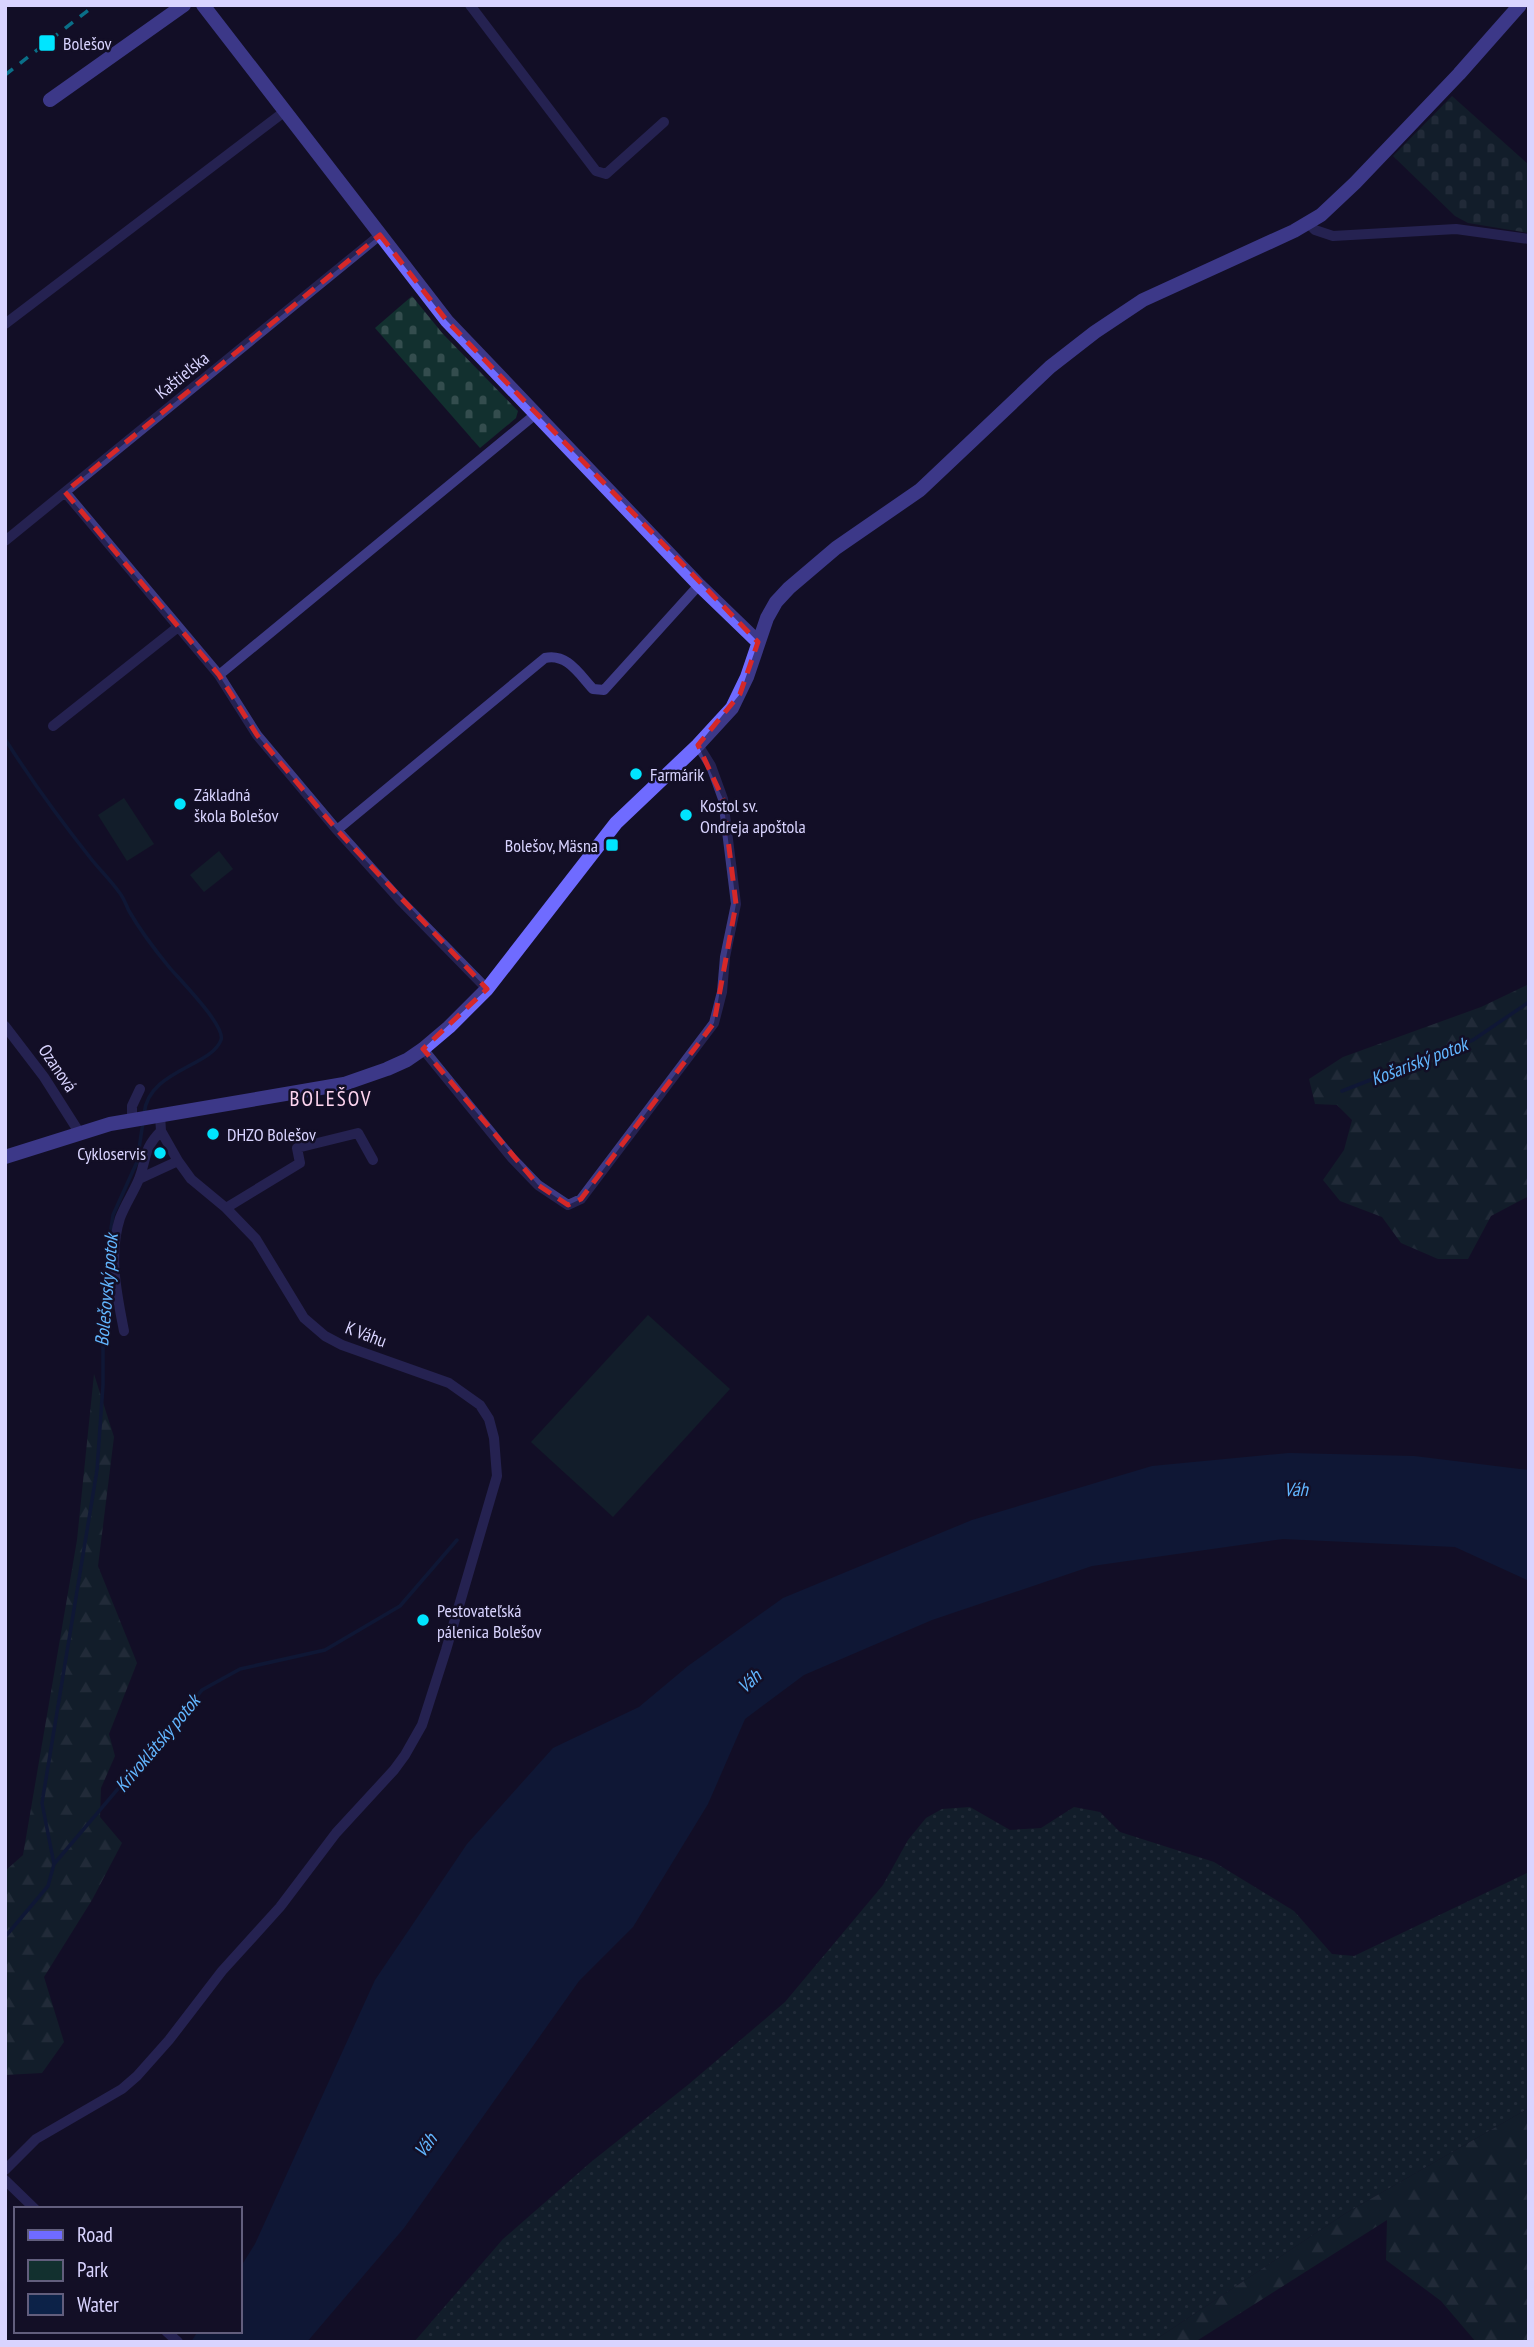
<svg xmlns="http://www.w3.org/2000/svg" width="1534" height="2347" viewBox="0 0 1534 2347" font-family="'PT Sans Narrow',sans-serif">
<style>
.grass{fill:url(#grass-dots)}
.forest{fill:url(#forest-firs)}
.cemetery{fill:url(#cemetery-stones)}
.green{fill:#12302f}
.water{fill:#0c2248}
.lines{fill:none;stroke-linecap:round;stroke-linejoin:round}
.stream{stroke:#0c2248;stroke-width:3.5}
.street{stroke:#3d3a85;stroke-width:10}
.secondary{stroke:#6f6bff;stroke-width:14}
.rail{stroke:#00e5ff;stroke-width:3.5;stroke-dasharray:10 9;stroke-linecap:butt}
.marked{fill:none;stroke:#d62828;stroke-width:5;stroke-dasharray:14 9;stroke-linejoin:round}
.poi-dot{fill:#00e5ff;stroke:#130f26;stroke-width:2.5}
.labels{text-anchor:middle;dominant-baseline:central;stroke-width:5;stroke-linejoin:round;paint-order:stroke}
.poi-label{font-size:18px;fill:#d9d4ff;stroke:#130f26;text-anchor:start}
.street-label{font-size:18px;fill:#d9d4ff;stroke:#130f26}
.water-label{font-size:19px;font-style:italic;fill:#62b6ff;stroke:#130f26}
.quarter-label{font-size:21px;letter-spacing:2px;fill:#ffd6f0;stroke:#130f26}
</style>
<defs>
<pattern id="grass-dots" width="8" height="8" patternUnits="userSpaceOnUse" patternTransform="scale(1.75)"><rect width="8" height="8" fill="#12302f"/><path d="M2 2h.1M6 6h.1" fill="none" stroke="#344d4e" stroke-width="1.8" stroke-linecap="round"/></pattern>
<pattern id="forest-firs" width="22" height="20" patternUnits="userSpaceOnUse" patternTransform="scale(1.75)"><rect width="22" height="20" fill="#12302f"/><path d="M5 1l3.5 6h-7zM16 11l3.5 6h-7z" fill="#344d4e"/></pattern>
<pattern id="cemetery-stones" width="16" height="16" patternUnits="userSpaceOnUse" patternTransform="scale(1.75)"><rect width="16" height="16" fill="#12302f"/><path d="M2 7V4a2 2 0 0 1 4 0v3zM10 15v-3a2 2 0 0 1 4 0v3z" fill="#344d4e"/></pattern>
</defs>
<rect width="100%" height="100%" fill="#130f26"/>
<!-- grass -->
<path class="grass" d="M970 1807 1010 1830 1041 1828 1074 1807 1100 1812 1120 1832 1214 1862 1294 1911 1332 1954 1354 1956 1529 1872V2108L1346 2213 1152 2342H414L503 2239 591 2162 689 2084 785 2002 883 1885 908 1840 926 1818 942 1809Z"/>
<!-- forest -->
<path class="forest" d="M1529 984V1196L1491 1216 1468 1259H1438L1401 1243 1382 1217 1340 1201 1323 1180 1344 1150 1352 1120 1337 1105 1315 1104 1309 1079 1343 1057 1481 1007Z
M94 1374 114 1437 98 1566 137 1663 109 1734 115 1756 101 1788 100 1817 122 1843 92 1900 44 1977 64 2042 42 2073 5 2075V1871L23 1855 77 1540Z
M1529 2108V2342H1476L1441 2301 1386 2260 1387 2220 1195 2342H1152L1346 2213Z"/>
<!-- cemetery -->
<path class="cemetery" d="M1452 96 1529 165V233L1468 223 1455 216 1393 156Z
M412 296 443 334 518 411 516 418 480 448 375 328Z"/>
<!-- green -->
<path class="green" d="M124 798 154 844 127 861 98 815Z
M219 851 233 869 204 892 190 875Z
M648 1315 730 1389 613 1517 531 1442Z"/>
<!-- water -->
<path class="water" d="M1289 1453 1414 1456 1529 1470V1581L1455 1547 1283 1539 1092 1566 932 1620 804 1675 745 1719 708 1804 633 1927 579 1981 404 2228 307 2342H191L198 2331H240V2268L255 2244 375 1980 467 1844 553 1748 639 1707 688 1666 783 1598 972 1520 1152 1466Z"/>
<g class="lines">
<!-- stream -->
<path class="stream" d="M5 739C31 780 61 821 92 860 101 871 111 881 119 892 124 898 126 905 129 911 140 930 155 950 169 967 179 979 226 1026 221 1040 211 1067 148 1070 144 1114
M1342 1091 1473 1040 1529 1002
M54 1864 42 1803 97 1470 103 1385V1283L113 1215 137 1162 143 1122
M5 1937 48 1886 54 1864 202 1690 240 1669 325 1650 400 1606 457 1540"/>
<!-- street -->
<path class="street" d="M470 5 596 171 606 174 664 122
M1308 223 1315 230 1333 236 1456 229 1529 239
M5 324 284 112
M65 492 219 675 257 735 337 830 399 899 487 989
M5 541 380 235
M219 675 537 413
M53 726 178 627
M337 830 545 658C567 653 579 674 593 689L604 690 699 585
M5 1026 44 1077 79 1132
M423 1049 512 1158 538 1185 568 1205 581 1199 714 1023 722 992 725 957 736 904 723 799 711 766 698 745
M132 1120V1106L140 1089
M139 1179 178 1161
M226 1208 300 1163 297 1148 358 1133 373 1160
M124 1331C117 1295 108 1255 120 1218 125 1205 133 1193 139 1179 147 1158 143 1149 161 1131
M5 2170 36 2139 122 2089 137 2076 169 2040 222 1971 280 1907 336 1833 394 1770 405 1755 422 1725 446 1650 497 1476 494 1438 489 1419 480 1405 449 1383 342 1345 325 1336 304 1318 256 1239 226 1208 191 1179 178 1161 161 1131 160 1115
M5 2180 35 2209
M166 2331 178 2342"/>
<!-- secondary -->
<path class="secondary" d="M203 5 447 321 699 585 758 642
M50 100 184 5
M5 1157 110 1124 344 1084 387 1069 407 1060 423 1049 449 1027 487 989 616 823 698 745 732 708 747 677 767 618 776 602 789 588 836 548 920 490 1050 367 1095 332 1143 300 1294 231 1321 215 1355 183 1459 74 1520 5"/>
<!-- rail -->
<path class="rail" d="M5 75 95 5"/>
</g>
<!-- marked area -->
<path d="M0 0H1534V2347H0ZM380 235 447 321 758 642 740 694 698 745 723 799 736 904 714 1023 581 1199 568 1205 538 1185 423 1049 487 989 337 830 257 735 219 675 65 492Z" fill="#130f26" fill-opacity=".55" fill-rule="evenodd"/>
<path class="marked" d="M380 235 447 321 758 642 740 694 698 745 723 799 736 904 714 1023 581 1199 568 1205 538 1185 423 1049 487 989 337 830 257 735 219 675 65 492Z"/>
<!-- markers -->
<g class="poi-dot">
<rect x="38" y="34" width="18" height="18" rx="3.5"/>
<circle cx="636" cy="774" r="7"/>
<circle cx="180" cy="804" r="7"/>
<circle cx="686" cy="815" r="7"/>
<rect x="605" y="838" width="14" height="14" rx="3.5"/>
<circle cx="213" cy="1134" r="7"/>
<circle cx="160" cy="1153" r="7"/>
<circle cx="423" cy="1620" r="7"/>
</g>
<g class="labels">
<!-- poi labels -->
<g class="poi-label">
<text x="63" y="43">Bolešov</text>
<text x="650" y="774">Farmárik</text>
<text x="194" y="794">Základná<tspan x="194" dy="21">škola Bolešov</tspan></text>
<text x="700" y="805">Kostol sv.<tspan x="700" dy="21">Ondreja apoštola</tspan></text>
<text x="598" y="845" text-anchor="end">Bolešov, Mäsna</text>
<text x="227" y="1134">DHZO Bolešov</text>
<text x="146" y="1153" text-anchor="end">Cykloservis</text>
<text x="437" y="1610">Pestovateľská<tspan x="437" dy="21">pálenica Bolešov</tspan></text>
</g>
<!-- street labels -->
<g class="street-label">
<text transform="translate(182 375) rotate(-39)">Kaštieľska</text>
<text transform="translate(58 1068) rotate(56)">Ozanová</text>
<text transform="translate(366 1334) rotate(21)">K Váhu</text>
</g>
<!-- water labels -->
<g class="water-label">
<text transform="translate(1419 1061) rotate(-21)">Košariský potok</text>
<text transform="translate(106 1290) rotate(-85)">Bolešovský potok</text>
<text x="1296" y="1489">Váh</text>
<text transform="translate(749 1681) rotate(-42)">Váh</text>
<text transform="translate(157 1743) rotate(-50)">Krivoklátsky potok</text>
<text transform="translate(425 2145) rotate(-53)">Váh</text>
</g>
<!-- quarter labels -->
<g class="quarter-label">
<text x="331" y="1098">BOLEŠOV</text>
</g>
</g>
<!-- border -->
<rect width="1534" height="2347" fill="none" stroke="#d9d4ff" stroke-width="14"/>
<!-- legend -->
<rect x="14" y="2207" width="228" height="126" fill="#130f26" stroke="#625e7d" stroke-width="2"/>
<rect x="28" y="2230" width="35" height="10" fill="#6f6bff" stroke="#625e7d" stroke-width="2"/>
<text x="77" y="2242" font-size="21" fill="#d9d4ff">Road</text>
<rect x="28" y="2260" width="35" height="21" fill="#12302f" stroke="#625e7d" stroke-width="2"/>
<text x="77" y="2277" font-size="21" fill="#d9d4ff">Park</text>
<rect x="28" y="2294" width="35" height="21" fill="#0c2248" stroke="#625e7d" stroke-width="2"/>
<text x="77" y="2312" font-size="21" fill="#d9d4ff">Water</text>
</svg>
